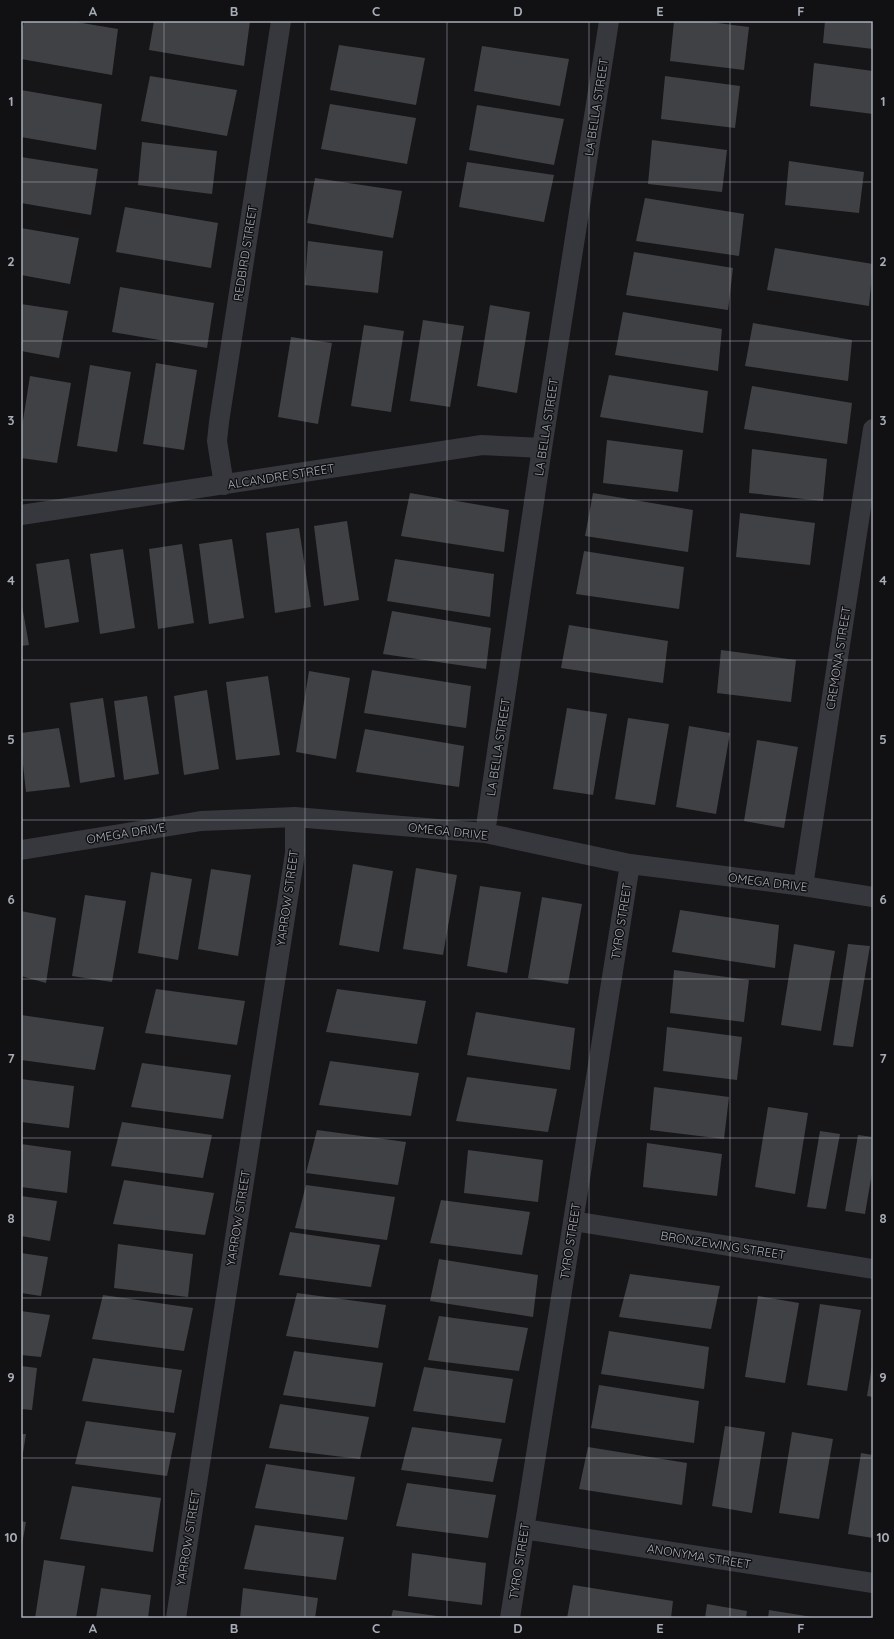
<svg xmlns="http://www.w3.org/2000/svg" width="894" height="1639" viewBox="0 0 894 1639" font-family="Quicksand,sans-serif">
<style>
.building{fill:#404145}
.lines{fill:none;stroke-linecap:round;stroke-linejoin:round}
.minor{stroke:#37383d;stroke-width:20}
.grid{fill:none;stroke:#a8adb8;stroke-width:1;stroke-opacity:0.55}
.labels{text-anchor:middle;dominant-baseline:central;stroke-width:3;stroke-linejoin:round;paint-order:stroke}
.street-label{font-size:12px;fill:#a8adb8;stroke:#111113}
.neatline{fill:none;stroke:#a8adb8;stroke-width:1.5}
.grid-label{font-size:13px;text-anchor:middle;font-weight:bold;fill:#a8adb8}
</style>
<rect width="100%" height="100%" fill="#161618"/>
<!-- building -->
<path class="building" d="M24 21H70L118 29 112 75 21 59V37Z
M154 21H250L244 66 149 50Z
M674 21H702L749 27 744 70 670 61Z
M825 21H873V49L823 43Z
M339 45 425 58 416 105 330 90Z
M482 46 569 59 560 106 474 91Z
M814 63 873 71V114L810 106Z
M150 76 237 90 227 136 141 121Z
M665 76 740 86 735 128 661 119Z
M21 90 102 104 96 150 21 137Z
M330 104 416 118 407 164 321 149Z
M477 105 564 119 554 165 469 150Z
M652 140 727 150 722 192 648 184Z
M142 142 217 151 212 194 138 185Z
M21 157 98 169 91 215 21 203Z
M789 161 864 172 859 213 785 205Z
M467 162 554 175 544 222 459 207Z
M315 178 402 191 393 238 307 223Z
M645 198 744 214 739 256 636 241Z
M125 207 218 223 211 268 116 252Z
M21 228 79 238 70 284 21 275Z
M308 241 383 251 378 293 305 285Z
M775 248 873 264 869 306 767 290Z
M634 252 733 268 728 310 626 295Z
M120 287 214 303 207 348 112 332Z
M21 304 68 311 59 358 21 351Z
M490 305 530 312 517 393 477 386Z
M623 312 722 329 718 371 615 355Z
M423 320 464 326 450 407 410 401Z
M753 323 852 340 848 381 745 366Z
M364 325 404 331 391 412 351 406Z
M291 337 332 343 318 424 278 417Z
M156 363 197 370 184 450 143 444Z
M90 365 131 372 117 452 77 446Z
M609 375 708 391 703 433 600 417Z
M30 376 71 383 57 463 21 458V433Z
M752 386 852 403 847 444 744 429Z
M607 440 683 450 678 492 603 483Z
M752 449 827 459 823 501 749 493Z
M410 493 509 510 504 552 401 536Z
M593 493 693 510 688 552 585 536Z
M740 513 815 523 810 565 736 557Z
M347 521 359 600 324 606 314 526Z
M299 528 311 607 275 613 266 533Z
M232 539 244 618 209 624 199 544Z
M182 544 194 623 158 629 149 549Z
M123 549 135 628 100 634 90 554Z
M584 551 684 567 679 609 576 594Z
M69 559 79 622 45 628 36 564Z
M395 559 494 574 490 617 387 601Z
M21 600 29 645 21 646Z
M392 611 491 628 486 669 383 654Z
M569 625 668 641 663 683 561 668Z
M721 650 796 660 791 702 717 693Z
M372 670 471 686 466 728 364 713Z
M309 671 350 678 336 759 296 752Z
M268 676 280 755 236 760 226 682Z
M207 690 219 769 184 775 174 696Z
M147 696 159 774 124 780 114 701Z
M103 698 115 777 80 783 70 703Z
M567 708 607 714 593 795 553 789Z
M628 718 669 724 655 805 615 799Z
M689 726 730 733 716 814 676 807Z
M59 728 70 787 26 792 21 747V733Z
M365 729 464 746 459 787 356 772Z
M757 740 798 747 784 828 744 821Z
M353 864 393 871 379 952 339 945Z
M416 868 457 875 443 955 403 949Z
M211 869 251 875 238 956 198 949Z
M151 872 192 879 178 960 138 953Z
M480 886 521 892 507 973 467 966Z
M85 895 126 901 112 982 72 976Z
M542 897 582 904 568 984 528 978Z
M680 910 779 925 775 968 672 952Z
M21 911 56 918 46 983 21 976Z
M794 944 835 951 821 1031 781 1025Z
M848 944 870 946 853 1047 833 1045Z
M674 970 749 980 744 1022 670 1013Z
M156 989 245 1001 237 1045 145 1033Z
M337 989 426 1001 417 1044 326 1032Z
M476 1012 575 1028 570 1070 467 1055Z
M21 1015 104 1027 95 1070 21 1060Z
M667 1027 742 1037 737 1080 663 1071Z
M330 1061 419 1073 411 1116 319 1105Z
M142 1063 231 1075 223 1119 131 1107Z
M467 1077 557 1089 548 1132 456 1121Z
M21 1079 74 1086 69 1128 21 1122Z
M654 1087 729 1097 724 1139 650 1130Z
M768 1107 808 1113 795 1194 755 1187Z
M122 1122 212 1135 203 1178 111 1166Z
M317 1130 406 1142 398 1185 306 1173Z
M820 1131 840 1134 826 1209 807 1207Z
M858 1135 873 1137V1167L865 1214 845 1211Z
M647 1143 722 1154 717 1196 643 1187Z
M21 1144 71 1151 67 1193 21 1187Z
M468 1150 543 1160 538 1202 464 1193Z
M124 1180 214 1193 205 1235 113 1224Z
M306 1185 395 1197 387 1240 295 1228Z
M21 1196 57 1201 50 1241 21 1236Z
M441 1200 530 1212 522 1255 430 1243Z
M290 1232 380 1245 371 1287 279 1275Z
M118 1244 193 1254 188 1297 114 1288Z
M21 1253 48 1257 41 1296 21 1293Z
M439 1259 538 1275 533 1317 430 1301Z
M630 1274 720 1286 711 1329 619 1317Z
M297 1293 386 1305 378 1348 286 1336Z
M103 1295 193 1308 184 1351 92 1339Z
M758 1296 799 1303 785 1383 745 1377Z
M820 1304 861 1310 847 1391 807 1385Z
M21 1311 50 1315 41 1357 21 1355Z
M439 1316 528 1328 519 1371 428 1360Z
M609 1331 709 1347 704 1389 601 1374Z
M294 1351 383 1363 375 1407 283 1395Z
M93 1358 182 1370 174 1413 82 1401Z
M21 1366 37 1368 32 1410 21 1409Z
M872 1366H873V1397L867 1396Z
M424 1367 513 1379 505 1423 413 1411Z
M599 1385 699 1401 694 1443 591 1428Z
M280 1404 369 1417 360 1459 269 1448Z
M86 1421 176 1433 167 1476 75 1464Z
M725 1426 765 1432 752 1513 712 1506Z
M412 1427 502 1439 493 1482 401 1470Z
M792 1432 833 1439 819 1519 779 1513Z
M21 1434H26L22 1459H21Z
M588 1447 687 1463 682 1505 579 1489Z
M861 1453 873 1455V1538L848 1534Z
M266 1464 355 1477 347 1520 255 1508Z
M407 1483 496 1495 488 1538 396 1526Z
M72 1486 161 1498 153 1552 60 1539Z
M21 1521 26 1522 22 1545H21Z
M255 1525 344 1537 336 1580 244 1569Z
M412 1553 486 1563 482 1605 408 1596Z
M44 1560 85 1566 76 1618H35Z
M573 1585 673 1601 671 1618H567Z
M101 1588 151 1595 148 1618H96Z
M243 1588 318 1598 315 1618H240Z
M707 1604 747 1611 746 1618H705Z
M393 1610 444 1617V1618H391Z
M769 1610 812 1617V1618H768Z"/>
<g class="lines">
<!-- minor -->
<path class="minor" d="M224 485 217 441 219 422 281 21
M21 515 482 445 542 448
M485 833 542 448 609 21
M21 850 201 821 295 817 485 833 630 864 803 886 873 897
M803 886 873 429
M573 1221 873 1269
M524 1529 873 1583
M176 1618 295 853V817
M510 1618 630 864"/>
</g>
<!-- grid -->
<path class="grid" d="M164 21V1618M305 21V1618M447 21V1618M589 21V1618M730 21V1618M21 182H873M21 341H873M21 500H873M21 660H873M21 820H873M21 979H873M21 1138H873M21 1298H873M21 1458H873"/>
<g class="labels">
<!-- street labels -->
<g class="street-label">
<text transform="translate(596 107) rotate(-81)">LA BELLA STREET</text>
<text transform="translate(245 253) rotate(-81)">REDBIRD STREET</text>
<text transform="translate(546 427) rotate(-81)">LA BELLA STREET</text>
<text transform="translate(281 476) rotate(-9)">ALCANDRE STREET</text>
<text transform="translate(838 658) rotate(-81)">CREMONA STREET</text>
<text transform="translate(498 747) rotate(-81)">LA BELLA STREET</text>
<text transform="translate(448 831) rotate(6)">OMEGA DRIVE</text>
<text transform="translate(126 833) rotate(-9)">OMEGA DRIVE</text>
<text transform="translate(768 882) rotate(7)">OMEGA DRIVE</text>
<text transform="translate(287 898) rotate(-82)">YARROW STREET</text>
<text transform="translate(621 921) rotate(-81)">TYRO STREET</text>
<text transform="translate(238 1218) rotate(-81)">YARROW STREET</text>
<text transform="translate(570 1241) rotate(-81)">TYRO STREET</text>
<text transform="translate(723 1245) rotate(9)">BRONZEWING STREET</text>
<text transform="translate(188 1538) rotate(-81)">YARROW STREET</text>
<text transform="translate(699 1556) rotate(9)">ANONYMA STREET</text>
<text transform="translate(519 1561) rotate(-81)">TYRO STREET</text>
</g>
</g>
<!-- border -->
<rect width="894" height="1639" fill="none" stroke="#111113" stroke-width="44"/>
<rect x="22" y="22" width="850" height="1595" class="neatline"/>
<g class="grid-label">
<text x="93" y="16">A</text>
<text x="234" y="16">B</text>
<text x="376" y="16">C</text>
<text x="518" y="16">D</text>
<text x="660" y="16">E</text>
<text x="801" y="16">F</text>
<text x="11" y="106">1</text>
<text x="883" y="106">1</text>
<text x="11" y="266">2</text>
<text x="883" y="266">2</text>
<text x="11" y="425">3</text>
<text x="883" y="425">3</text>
<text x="11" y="585">4</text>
<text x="883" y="585">4</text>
<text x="11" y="744">5</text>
<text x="883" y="744">5</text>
<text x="11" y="904">6</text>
<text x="883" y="904">6</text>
<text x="11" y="1063">7</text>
<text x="883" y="1063">7</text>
<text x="11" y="1223">8</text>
<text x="883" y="1223">8</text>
<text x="11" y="1382">9</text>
<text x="883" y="1382">9</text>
<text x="11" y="1542">10</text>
<text x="883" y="1542">10</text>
<text x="93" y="1633">A</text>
<text x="234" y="1633">B</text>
<text x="376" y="1633">C</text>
<text x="518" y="1633">D</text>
<text x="660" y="1633">E</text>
<text x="801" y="1633">F</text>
</g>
</svg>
